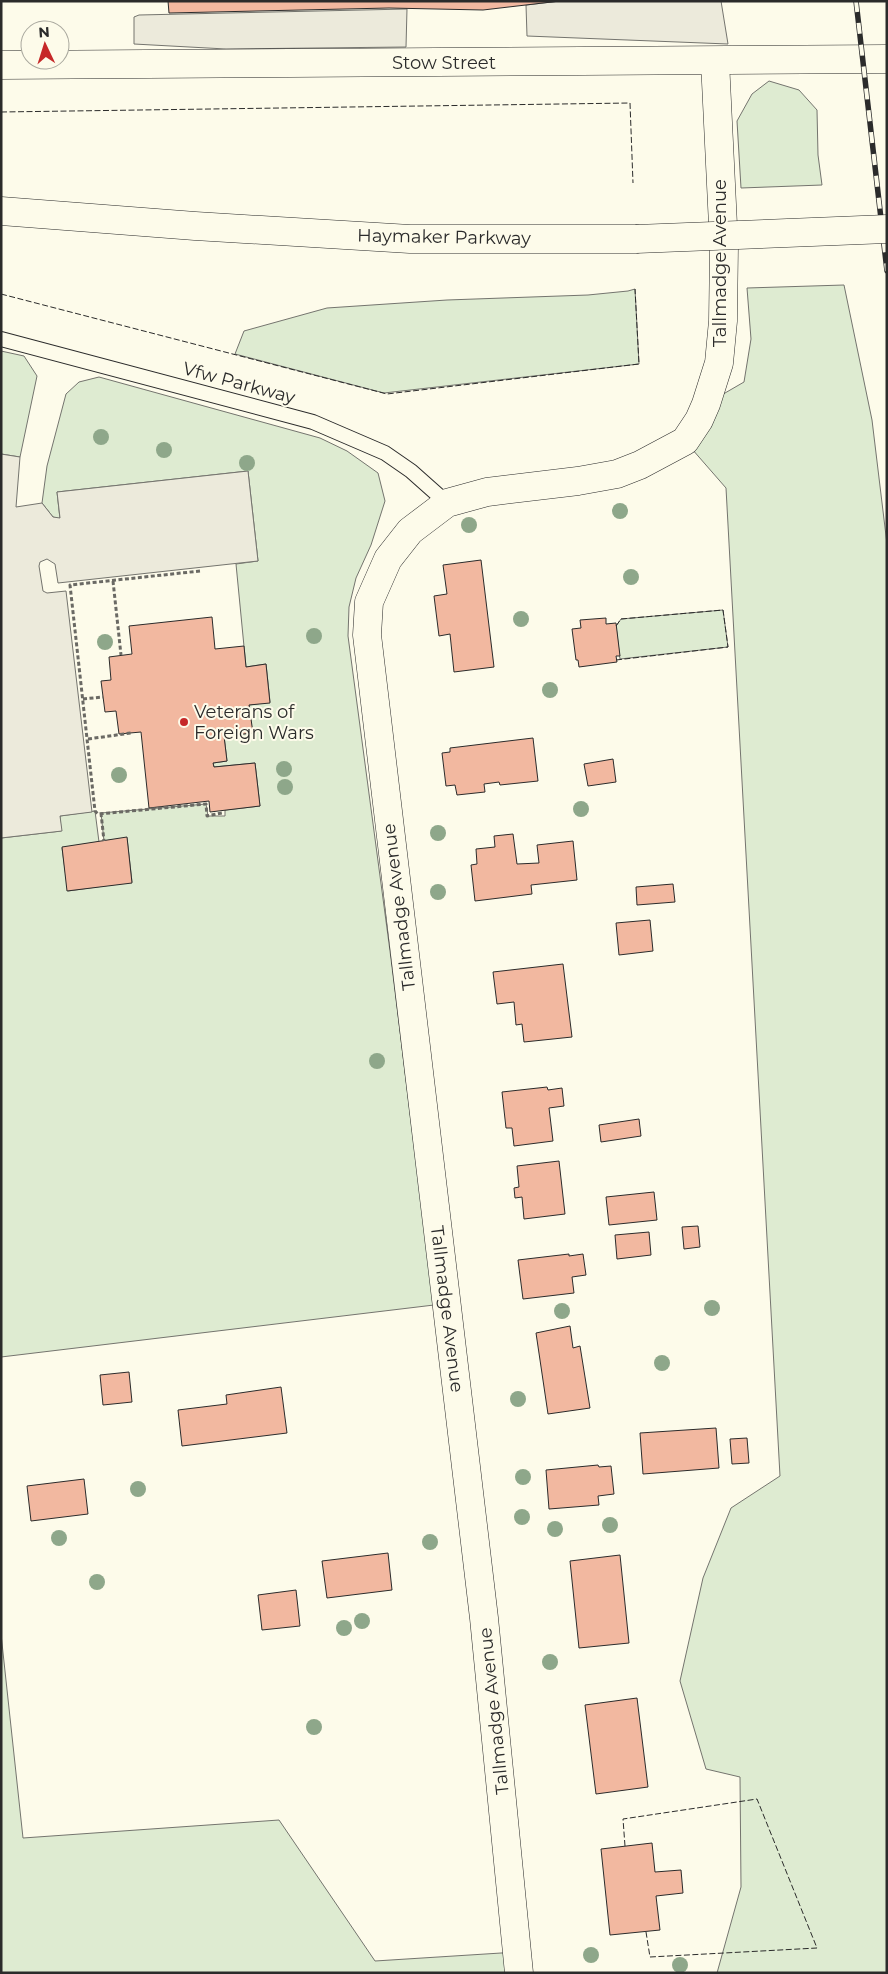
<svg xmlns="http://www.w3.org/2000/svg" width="888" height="1974" viewBox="0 0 888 1974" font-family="Montserrat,sans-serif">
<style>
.green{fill:#deebd1;stroke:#74746e}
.parking{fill:#eceadb;stroke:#74746e}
.building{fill:#f2b8a0;stroke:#2b2b2b}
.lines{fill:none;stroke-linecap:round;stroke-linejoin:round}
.service-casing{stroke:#2b2b2b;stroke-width:16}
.minor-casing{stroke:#2b2b2b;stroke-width:29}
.primary-casing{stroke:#2b2b2b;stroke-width:29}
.path{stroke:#6a6964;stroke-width:3;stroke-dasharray:4 2.5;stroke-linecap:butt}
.service{stroke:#fdfbea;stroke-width:14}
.minor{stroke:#fdfbea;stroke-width:28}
.primary{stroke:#fdfbea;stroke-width:28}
.rail-casing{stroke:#2b2b2b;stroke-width:5.5}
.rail{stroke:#fdfbea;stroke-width:4;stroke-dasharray:11;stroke-linecap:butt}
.primary-bridge-casing{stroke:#2b2b2b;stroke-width:29;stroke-linecap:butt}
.primary-bridge{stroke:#fdfbea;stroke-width:28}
.fence{stroke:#2b2b2b;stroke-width:1;stroke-dasharray:6 2.5;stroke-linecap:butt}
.tree{fill:#8ea78a}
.poi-dot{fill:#c62828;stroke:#fdfbea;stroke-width:2}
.labels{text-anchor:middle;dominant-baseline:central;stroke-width:4;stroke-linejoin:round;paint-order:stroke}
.street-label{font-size:18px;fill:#2b2b2b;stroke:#fdfbea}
.poi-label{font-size:18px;fill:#2b2b2b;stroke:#fdfbea;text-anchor:start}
</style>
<rect width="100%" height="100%" fill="#fdfbea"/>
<!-- green -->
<path class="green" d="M769 81 799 90 817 110 818 155 822 185 741 188 737 121 752 94Z
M844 285 872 420 887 544V1973H717L741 1887 740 1777 706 1769 680 1681 703 1578 731 1508 780 1476 726 488 685 441 706 404 744 382 751 339 747 288Z
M635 289 639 364 384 393 235 354 244 331 327 308 447 300 588 295 628 291Z
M1 351 24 356 37 376 20 457 1 454Z
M99 377 320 438 347 451 378 473 385 501 371 545 356 578 349 607 348 636 390 951 434 1305 1 1357V838L61 831 60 816 95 811 99 842 62 848 68 891 132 882 127 838 104 841 101 813 206 804 208 816H225V810L260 806 255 763 214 767 213 763 227 761 224 736 252 733 249 705 270 702 266 664 246 667 236 564 258 561 248 471 57 492 60 519 53 517 42 503 47 466 66 394 79 382Z
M723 610 728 647 620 659 616 626 621 619Z
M1 1634 23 1838 279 1820 375 1961 517 1952 519 1973H1Z"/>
<!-- parking -->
<path class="parking" d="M560 1H721L728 44 527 36 526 5Z
M407 9 406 47 226 49 134 44V17L139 15Z
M1 454 20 457 16 507 42 503 53 517 60 518 57 492 248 471 258 561 58 583 55 564 47 559 40 562 39 566 43 591 47 593 66 591 92 812 60 816 62 831 1 838Z"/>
<!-- building -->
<path class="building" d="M168 1H560L483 10 389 8 169 13Z
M481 560 494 667 454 672 450 634 439 636 434 596 447 594 443 565Z
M212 617 215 649 244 646 246 667 266 664 270 703 249 705 253 733 224 736 227 761 213 763 214 767 255 763 260 806 210 812 209 801 149 808 141 732 119 734 116 711 105 712 101 681 111 680 109 657 132 654 129 626Z
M606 618V624L616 623 620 656H616L617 662 579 667 578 660H576L572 629 581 628 580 620Z
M533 738 538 781 500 785 499 782 484 784 485 792 457 795 455 785 446 786 442 753 450 752V748Z
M613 759 616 782 588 786 584 764Z
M513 834 517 864 539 863 537 845 573 841 577 880 531 885 532 894 475 901 471 865 477 864 476 849 495 847 494 836Z
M127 837 132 883 67 891 62 847Z
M673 884 675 902 637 905 636 887Z
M650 920 653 951 619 955 616 923Z
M563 964 572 1037 524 1042 522 1024 516 1025 514 1002 497 1004 493 972Z
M547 1087 548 1090 562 1088 564 1106 549 1108 553 1141 514 1146 512 1128H506L502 1092Z
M639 1119 641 1136 601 1142 599 1125Z
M559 1161 565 1214 524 1219 522 1197 515 1198 514 1188 519 1187 517 1166Z
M654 1192 657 1220 609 1225 606 1197Z
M698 1226 700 1247 684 1249 682 1227Z
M649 1232 651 1255 617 1259 615 1235Z
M569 1254V1256L583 1254 586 1275 572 1277 574 1293 523 1299 518 1260Z
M570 1326 573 1348 580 1346 590 1408 548 1414 536 1333Z
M129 1372 132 1402 103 1405 100 1375Z
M281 1387 287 1433 182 1446 178 1410 227 1404 226 1395Z
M716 1428 719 1468 643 1474 640 1433Z
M747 1438 749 1463 732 1464 730 1439Z
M598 1465 599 1467 611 1466 614 1494 598 1496 599 1505 549 1509 546 1470Z
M84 1479 88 1514 31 1521 27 1486Z
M388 1553 392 1590 327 1598 322 1561Z
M620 1555 629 1643 579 1648 570 1561Z
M296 1590 300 1626 262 1630 258 1595Z
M637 1698 648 1787 596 1794 585 1705Z
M652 1843 655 1872 681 1870 683 1893 656 1896 660 1930 610 1935 601 1849Z"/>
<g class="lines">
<!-- service casing -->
<g class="service-casing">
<path id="service" d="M1 339 313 422 385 453 411 471 447 503"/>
</g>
<!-- minor casing -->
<g class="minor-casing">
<path id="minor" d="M1 65 887 59
M519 1973 484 1618 367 635 369 602 388 559 410 531 447 503 487 492 578 481 617 474 640 465 685 441 699 420 706 404 719 363 723 321 724 246 715 61"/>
</g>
<!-- primary casing -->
<g class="primary-casing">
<path id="primary" d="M1 211 195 226 410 239H636"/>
</g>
<!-- path -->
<path class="path" d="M200 571 70 585 95 811 98 814 206 804 207 816 222 813
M113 581 121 655
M83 699 103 697
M88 739 131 733
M101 813 104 841"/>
<!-- service -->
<use href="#service" class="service"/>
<!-- minor -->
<use href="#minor" class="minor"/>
<!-- primary -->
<use href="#primary" class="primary"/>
<!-- rail casing -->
<g class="rail-casing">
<path id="rail" d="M856 1 887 271"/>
</g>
<!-- rail -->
<use href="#rail" class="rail"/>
<!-- primary-bridge casing -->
<g class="primary-bridge-casing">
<path id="primary-bridge" d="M636 239 887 229"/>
</g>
<!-- primary-bridge -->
<use href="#primary-bridge" class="primary-bridge"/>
<!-- fence -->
<path class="fence" d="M1 112 630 103 633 183
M1 294 387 394 639 364 635 289
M616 660 728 647 723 610 621 619 616 626
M625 1846 623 1819 757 1799 817 1948 650 1957 646 1932"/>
</g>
<!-- trees -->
<g class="tree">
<circle cx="101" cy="437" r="8"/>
<circle cx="164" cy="450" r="8"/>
<circle cx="247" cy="463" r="8"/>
<circle cx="620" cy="511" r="8"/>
<circle cx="469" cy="525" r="8"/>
<circle cx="631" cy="577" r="8"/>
<circle cx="521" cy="619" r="8"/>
<circle cx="314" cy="636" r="8"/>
<circle cx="105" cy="642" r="8"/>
<circle cx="550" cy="690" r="8"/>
<circle cx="284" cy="769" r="8"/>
<circle cx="119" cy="775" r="8"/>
<circle cx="285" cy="787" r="8"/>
<circle cx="581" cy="809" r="8"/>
<circle cx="438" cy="833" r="8"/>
<circle cx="438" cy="892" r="8"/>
<circle cx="377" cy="1061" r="8"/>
<circle cx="712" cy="1308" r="8"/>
<circle cx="562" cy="1311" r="8"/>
<circle cx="662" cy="1363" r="8"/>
<circle cx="518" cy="1399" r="8"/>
<circle cx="523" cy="1477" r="8"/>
<circle cx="138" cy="1489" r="8"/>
<circle cx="522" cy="1517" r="8"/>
<circle cx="610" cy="1525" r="8"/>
<circle cx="555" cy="1529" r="8"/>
<circle cx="59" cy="1538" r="8"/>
<circle cx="430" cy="1542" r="8"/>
<circle cx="97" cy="1582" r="8"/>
<circle cx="362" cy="1621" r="8"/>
<circle cx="344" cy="1628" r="8"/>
<circle cx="550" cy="1662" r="8"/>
<circle cx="314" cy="1727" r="8"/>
<circle cx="591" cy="1955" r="8"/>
<circle cx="680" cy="1965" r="8"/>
</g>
<!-- markers -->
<circle class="poi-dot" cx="184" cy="722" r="5"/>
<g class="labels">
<!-- street labels -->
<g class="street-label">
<text x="444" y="63">Stow Street</text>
<text transform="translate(444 237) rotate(1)">Haymaker Parkway</text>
<text transform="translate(720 263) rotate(-90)">Tallmadge Avenue</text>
<text transform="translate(239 383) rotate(15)">Vfw Parkway</text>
<text transform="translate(399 907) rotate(-97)">Tallmadge Avenue</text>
<text transform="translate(447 1309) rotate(83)">Tallmadge Avenue</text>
<text transform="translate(494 1711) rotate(-96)">Tallmadge Avenue</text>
</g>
<!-- poi labels -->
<g class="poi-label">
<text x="194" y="712">Veterans of<tspan x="194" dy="21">Foreign Wars</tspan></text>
</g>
</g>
<!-- border -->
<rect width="888" height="1974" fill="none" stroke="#2b2b2b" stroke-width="5"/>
<!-- north arrow -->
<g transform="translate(45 45) rotate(356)"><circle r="24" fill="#fdfbea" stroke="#a9a89e"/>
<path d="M0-4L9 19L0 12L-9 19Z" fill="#c62828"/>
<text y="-8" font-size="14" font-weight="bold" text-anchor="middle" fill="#2b2b2b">N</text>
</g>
</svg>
